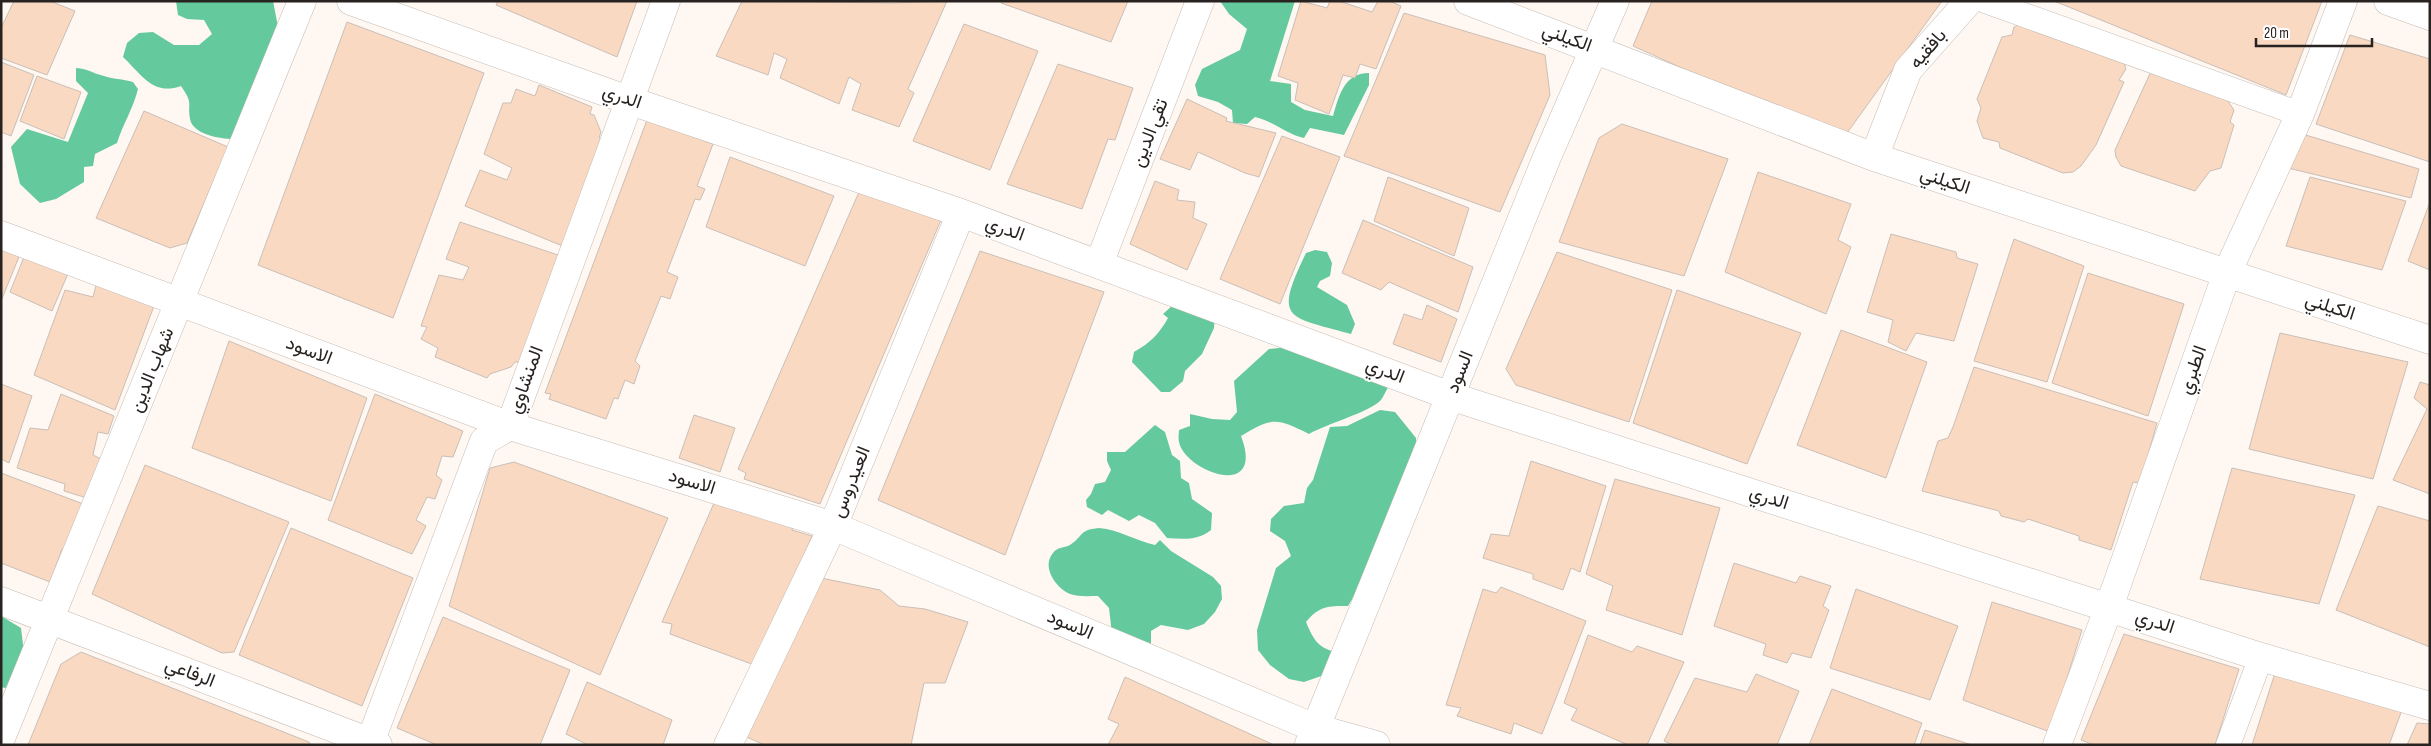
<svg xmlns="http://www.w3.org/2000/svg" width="2431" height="746" viewBox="0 0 2431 746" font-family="'Sofia Sans Condensed',Vazirmatn,sans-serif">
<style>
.forest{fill:#64c99c}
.building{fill:#f9d9c2;stroke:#cabfb7}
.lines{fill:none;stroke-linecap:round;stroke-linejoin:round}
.service-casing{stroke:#c7bcb4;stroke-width:25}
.minor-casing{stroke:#c7bcb4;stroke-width:29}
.service{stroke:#fff;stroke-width:24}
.minor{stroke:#fff;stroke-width:28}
.labels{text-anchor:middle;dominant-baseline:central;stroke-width:4;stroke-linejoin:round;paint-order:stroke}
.street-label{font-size:19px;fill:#282321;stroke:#fff}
</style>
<rect width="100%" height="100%" fill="#fef7f2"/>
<!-- forest -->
<path class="forest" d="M176 1H273L279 32 242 120 230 139C217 138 193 134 190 119 187 101 194 105 181 86 153 96 142 75 123 57L127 43 139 33 153 32 174 45H199L212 34 204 20 187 19 178 15Z
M1220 1H1295L1270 81 1291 84V102L1305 110 1333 116C1339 96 1344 73 1369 73V85L1344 135 1310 128 1304 138C1286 134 1273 121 1255 117L1247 124 1233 123 1232 110 1218 102 1198 96 1195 85 1202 69 1240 50 1247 29 1229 14Z
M76 68C89 69 92 73 104 76 112 79 123 79 133 82L138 89C133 109 123 124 117 143L95 154 93 166 84 167V182L56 199 40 203 20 184 11 147 27 129 68 142 88 93 76 81Z
M1315 250 1327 252 1332 263 1330 276 1320 281 1317 287 1347 305 1355 324 1351 334C1287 316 1273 321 1306 253Z
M1173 305 1215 315 1214 328 1202 354 1185 371 1183 381 1170 392H1161L1132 362 1134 352C1150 343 1159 334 1168 318L1163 314Z
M1286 343 1389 386C1386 390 1384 396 1381 400 1370 412 1326 424 1309 434 1276 418 1273 417 1241 436 1266 501 1185 472 1179 442 1178 438 1179 433 1179 430L1190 426V414L1212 419 1230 420 1237 412 1234 381 1269 349 1279 348Z
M1380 410 1395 412 1416 438V455L1357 591 1348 606C1328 606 1319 606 1306 622 1314 641 1318 648 1339 653L1327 674 1304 682 1289 679 1270 665 1258 650 1257 630 1276 568 1291 556 1285 541 1270 531 1271 519 1284 506 1304 503 1307 488 1313 480 1330 427 1347 426Z
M1155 425 1165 432 1172 455 1180 461 1181 478 1189 483 1192 499 1212 513 1211 530C1197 541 1183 539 1167 538L1155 523 1139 515 1129 521 1108 510 1102 515 1087 507 1086 500 1091 494 1095 484 1105 482 1111 470 1107 461V452H1125Z
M1099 528C1120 530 1134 540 1155 545L1160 540 1171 551 1213 577 1221 586 1222 599 1215 612 1204 624 1188 630 1161 625 1151 631V647L1113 643 1109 608 1098 596C1089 596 1078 597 1070 594 1056 588 1041 567 1053 553 1057 547 1064 548 1070 545 1084 536 1078 530 1099 528Z
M1 616 21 628 24 653 16 683 5 688 1 687Z"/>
<!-- building -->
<path class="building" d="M14 1H50L75 11 47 75 1 58V28Z
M498 1H637L617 57 496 5Z
M742 1 893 3 947 1 908 89 914 93 899 127 852 110 861 84 849 77 839 104 780 78 787 59 774 53 768 75 716 56Z
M1002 1H1128L1111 42 1001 3Z
M1301 1 1327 8 1330 1H1339L1372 12 1378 1H1390L1401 6 1376 69 1360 64 1355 78 1343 75 1329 114 1295 100 1298 83 1278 76Z
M1652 1H1942L1842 140 1633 46Z
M2054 1H2322L2286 95Z
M1404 13 1545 55 1550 95 1500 212 1344 156Z
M2025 21 2123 59 2126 69 2119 80 2124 82 2096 145 2081 166 2073 172 2063 173 2000 148 1999 142 1983 138 1977 121 1981 108 1977 99 2002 37 2012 35 2014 27Z
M347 22 484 73 393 318 258 265Z
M964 24 1038 51 990 170 913 141Z
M2350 35 2430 59V162L2316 124Z
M1 62 34 75 11 136 1 132Z
M1058 64 1133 88 1115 140 1108 139 1082 209 1007 184Z
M2153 67 2225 97 2234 110 2230 122 2234 125 2221 168 2210 171 2195 191 2121 166 2116 157 2115 150Z
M37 76 81 92 64 139 20 121Z
M539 85 592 107 590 114 594 115 601 132 599 138 605 141 565 247 465 206 480 170 507 180 512 168 484 154 503 103H511L516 89 535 96Z
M1187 99 1227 118 1226 121 1276 133 1259 177 1245 173 1198 152 1190 170 1160 159Z
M144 111 228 147 187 243 170 248 96 218Z
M647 120 713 144 697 186 705 189 700 200 695 199 667 272 678 277 670 299 661 296 635 361 640 366 634 384 625 380 618 399 614 398 606 419 549 399 551 394 545 393Z
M1622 124 1728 159 1684 276 1559 242 1599 138Z
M2299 133 2419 169 2411 198 2288 168Z
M1282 136 1340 157 1280 304 1220 279Z
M730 157 834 196 805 266 706 227Z
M1758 172 1851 204 1838 240 1851 247 1826 314 1725 272Z
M1388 177 1469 208 1454 256 1374 221Z
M2310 177 2406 201 2382 270 2286 246Z
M1155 181 1179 190 1177 200 1195 202 1193 218 1207 224 1187 270 1130 244Z
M859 192 944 213 820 504 744 479 746 473 738 469Z
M2430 202V270L2408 261Z
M1363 220 1473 267 1458 312 1389 282 1381 290 1342 273Z
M460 222 561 256 522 362H515L511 367 490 374 487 378 435 357 438 348 421 339 427 327 421 326 439 275 463 280 469 267 446 259Z
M1891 234 1956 252 1957 258 1978 264 1954 341 1916 333 1906 351 1888 342 1893 320 1867 312Z
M1 238 23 247 1 301Z
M2014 239 2084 266 2047 382 1974 361Z
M980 251 1104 292 1005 555 878 500Z
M26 252 70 269 52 311 10 292Z
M1557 252 1672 290 1629 422 1516 385 1506 369Z
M2088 273 2184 304 2148 416 2052 383Z
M97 282 154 306 115 410 34 375 65 290 93 297Z
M1677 290 1801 333 1747 464 1633 423Z
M1427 305 1457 319 1441 362 1393 344 1404 314 1422 320Z
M1841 330 1927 362 1886 478 1797 445Z
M2280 333 2408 362 2373 479 2249 449Z
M229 341 367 398 331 501 192 448Z
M1974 367 2157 423 2140 483 2133 482 2111 550 2079 540V536L2028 519 2024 522 2001 516 1999 511 1922 491 1938 441 1948 438 1953 427Z
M2420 382 2430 385V494L2393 480 2427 409 2414 398Z
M1 384 32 396 9 463 1 459Z
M61 394 114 416 108 434 98 432 93 455 101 459 87 498 64 491 65 484 17 468 30 428 48 430Z
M375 394 463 431 453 457 442 456 436 475 442 480 435 499 427 497 416 520 426 526 412 554 328 520Z
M694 415 735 428 720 472 679 458Z
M1531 461 1606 486 1580 572 1571 568 1563 590 1533 579V574L1483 558 1491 534 1509 536Z
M514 462 668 518 600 675 449 606 490 468Z
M145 465 289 522 234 652 222 653 92 594Z
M2232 468 2355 495 2319 604 2200 579Z
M1 473 86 505 71 547 62 549 50 582 1 563Z
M1615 479 1720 508 1682 635 1606 610 1613 586 1586 574Z
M725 498 794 522 792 530 812 536 757 666 670 634 672 624 662 622 714 503 721 506Z
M2378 506 2430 521V647L2336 610Z
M291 528 413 578 362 706 239 655Z
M1734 563 1796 583 1800 576 1831 586 1823 606 1829 610 1811 658 1792 653 1787 663 1763 655 1766 644 1714 626Z
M816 577 880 590 899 606 925 609 968 622 945 683H924L911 745H765L744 736Z
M1501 587 1586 621 1542 734 1514 723 1511 734 1457 716 1461 708 1446 705 1483 589 1496 593Z
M1856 589 1958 626 1930 700 1830 668Z
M1992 602 2082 630 2050 732 1963 700Z
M443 617 570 670 540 745H437L397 728Z
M2124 634 2239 669 2215 745H2094L2081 740Z
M1588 635 1632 652 1637 646 1684 662 1647 745H1628L1571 720 1577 709 1564 703Z
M81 652 309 742 311 745H28L61 664Z
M2275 673 2402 710 2389 745H2252Z
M1756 674 1799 691 1777 745H1674L1664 741 1695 678 1747 692Z
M1125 677 1274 745H1108L1119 724 1108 719Z
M587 682 672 720 663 745H588L566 734Z
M1832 689 1922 723 1914 745H1809Z
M2417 723 2430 724V745H2407Z
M1925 730 1972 745H1920Z"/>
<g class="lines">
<!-- service casing -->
<g class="service-casing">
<path id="service" d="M1985 1 2300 114
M2228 745 2261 657"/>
</g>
<!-- minor casing -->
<g class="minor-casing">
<path id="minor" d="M351 1 628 100 961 213 1450 396 2261 657 2430 706
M1468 1 1874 157 2430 340
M2388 1 2430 16
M1874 157 1908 70 1969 1
M1 235 510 426 833 526 1315 728 1376 745
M1099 264 1200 1
M1 601 378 745
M1 738 302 1
M1309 744 1547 157 1615 1
M369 745 484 441 510 426 666 1
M728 745 833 526 961 213
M2057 745 2109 607 2227 273 2300 114 2343 1"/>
</g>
<!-- service -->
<use href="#service" class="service"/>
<!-- minor -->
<use href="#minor" class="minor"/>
</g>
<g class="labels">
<!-- street labels -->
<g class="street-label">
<text transform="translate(1567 38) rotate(20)">الكيلني</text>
<text transform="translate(1928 49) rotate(-49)">بافقيه</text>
<text transform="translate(622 97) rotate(19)">الدري</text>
<text transform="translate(1150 133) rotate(-69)">تقي الدين</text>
<text transform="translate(1945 181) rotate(18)">الكيلني</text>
<text transform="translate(1005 229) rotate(20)">الدري</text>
<text transform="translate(2330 307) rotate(18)">الكيلني</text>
<text transform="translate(309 351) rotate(21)">الاسود</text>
<text transform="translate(152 370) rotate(-68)">شهاب الدين</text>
<text transform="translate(2193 370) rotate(-71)">الطبري</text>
<text transform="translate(1385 371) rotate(21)">الدري</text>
<text transform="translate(1460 372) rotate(-68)">السود</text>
<text transform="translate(526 380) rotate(-70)">المنشاوي</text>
<text transform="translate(692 482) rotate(17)">الاسود</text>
<text transform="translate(851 482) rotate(-68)">العيدروس</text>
<text transform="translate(1769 498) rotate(18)">الدري</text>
<text transform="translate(2155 622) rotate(18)">الدري</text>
<text transform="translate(1070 625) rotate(23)">الاسود</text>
<text transform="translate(190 673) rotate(21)">الرفاعي</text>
</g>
</g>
<!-- border -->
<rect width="2431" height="746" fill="none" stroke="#282321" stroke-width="5"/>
<!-- scale -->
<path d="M2256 38v8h116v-8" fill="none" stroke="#282321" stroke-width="2.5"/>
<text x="2264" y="38" font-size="15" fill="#282321" stroke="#ffffff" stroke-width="4" paint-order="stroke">20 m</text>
</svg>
